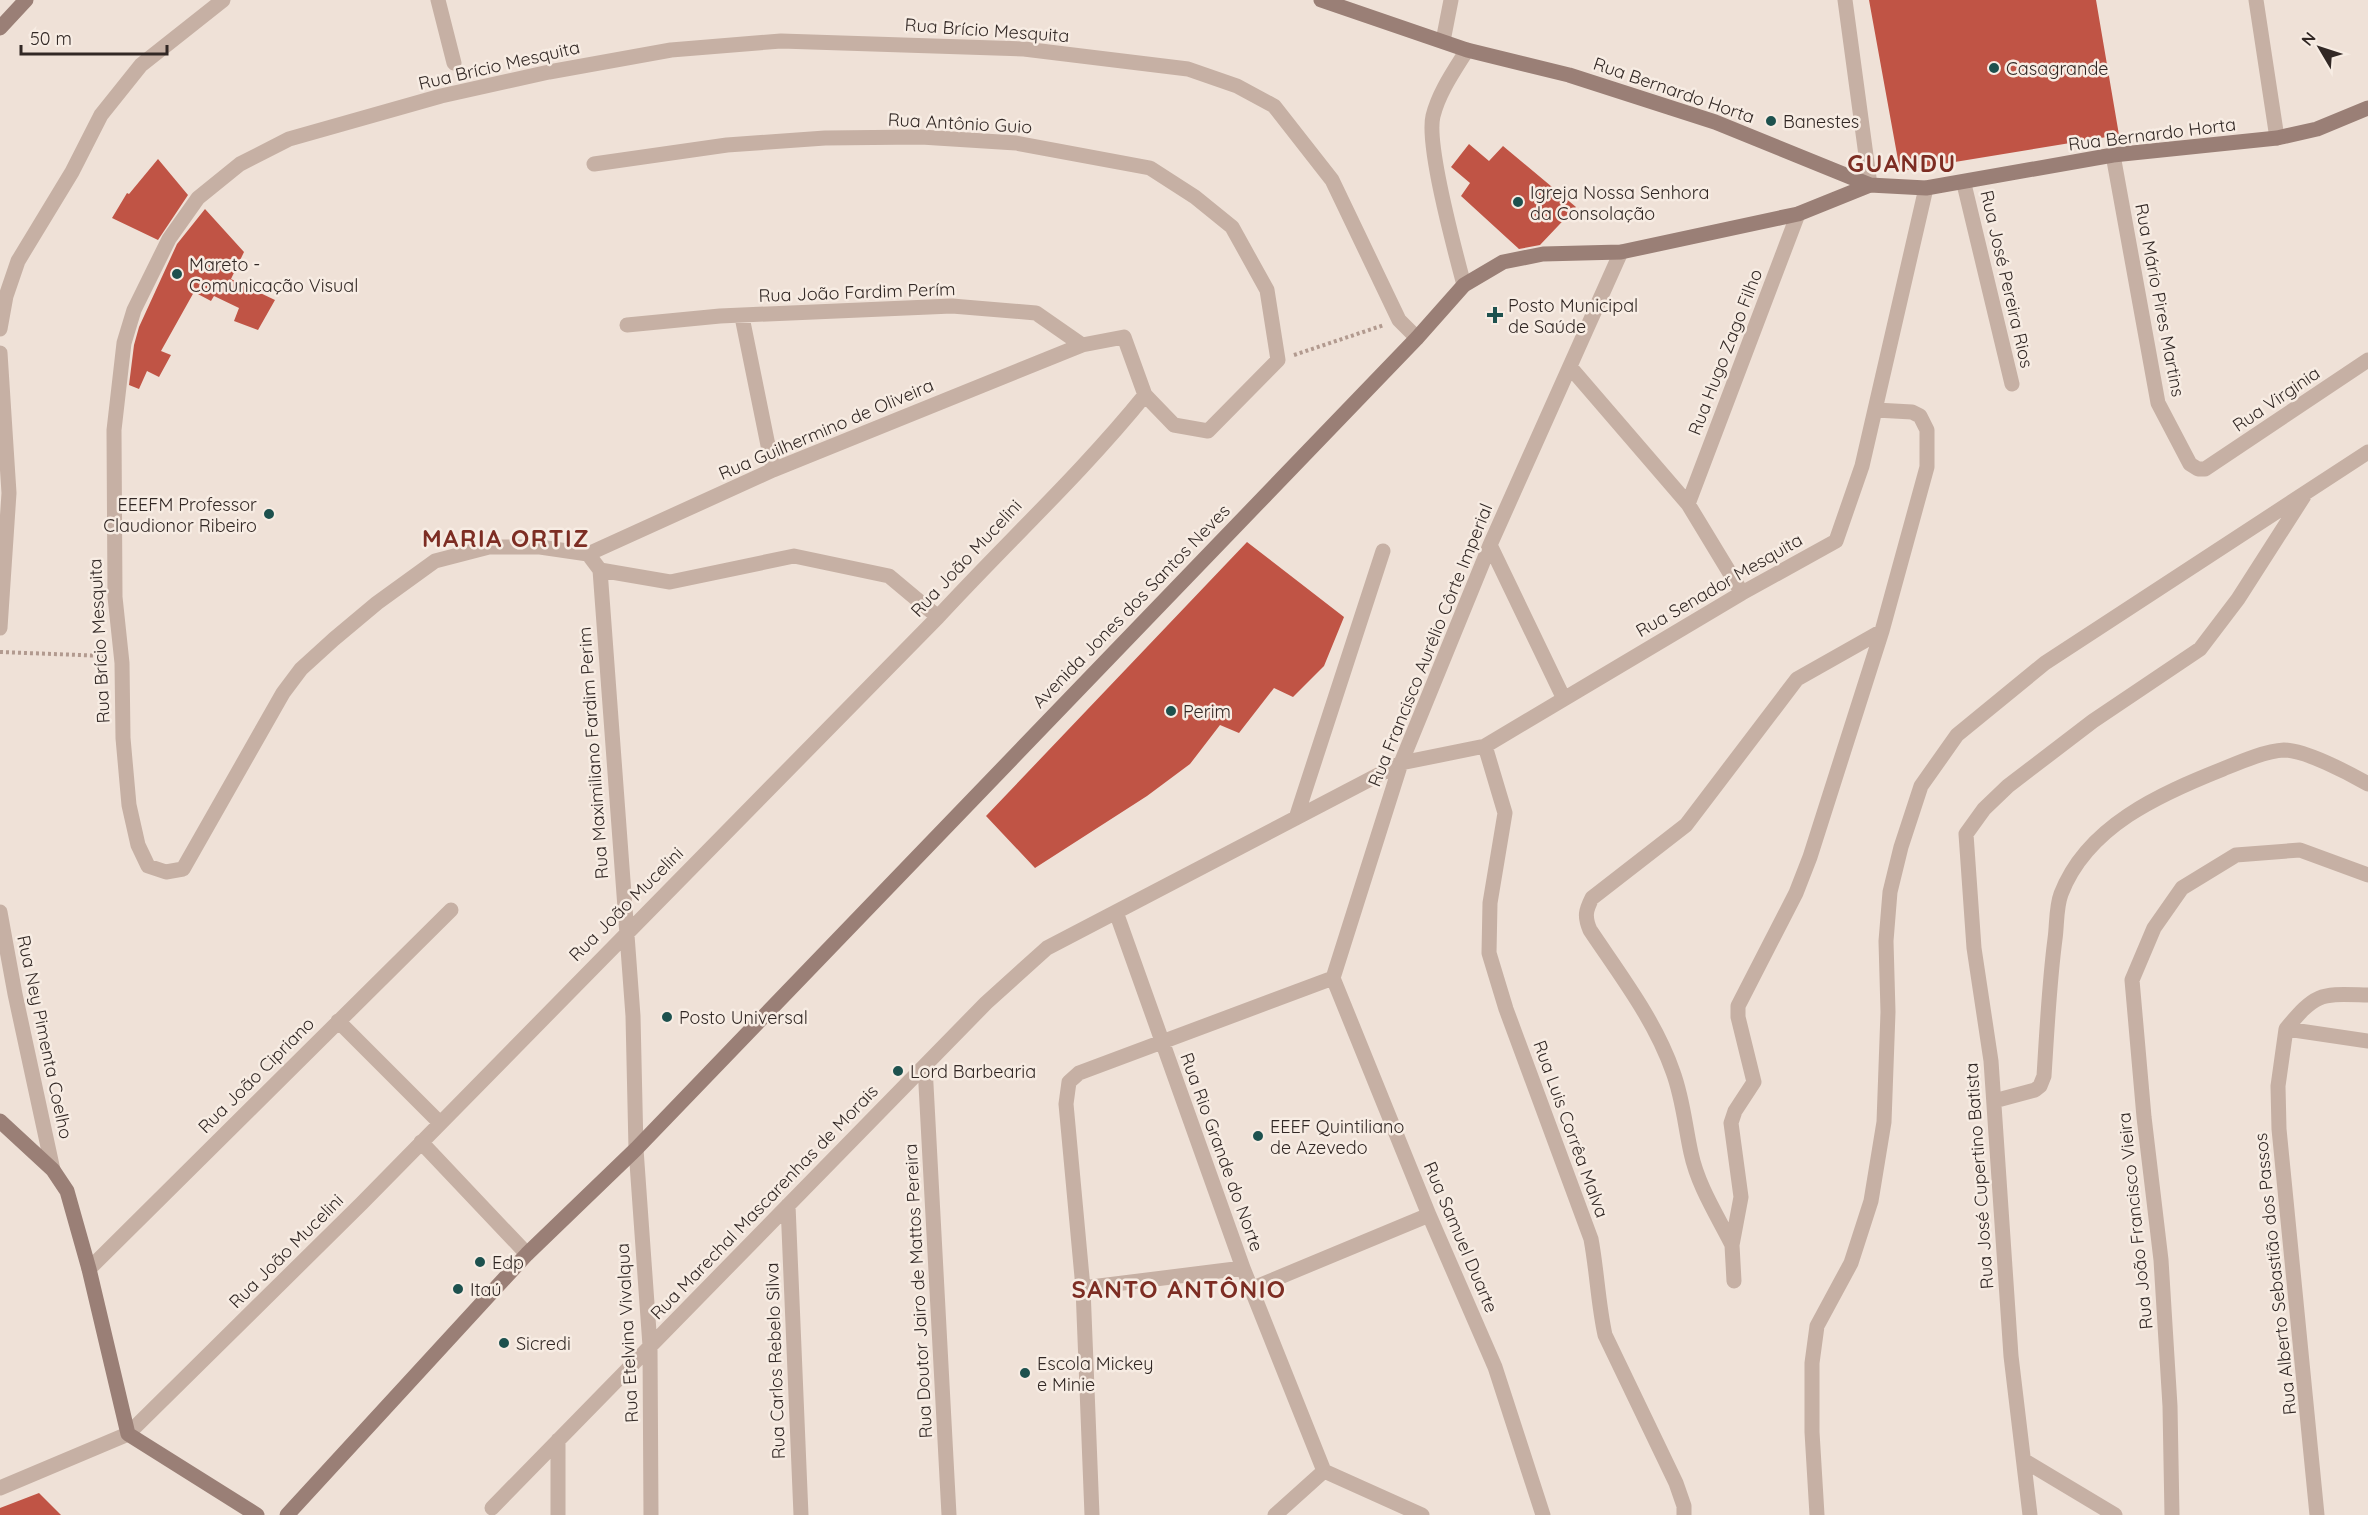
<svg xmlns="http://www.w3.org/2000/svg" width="2368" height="1515" viewBox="0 0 2368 1515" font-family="Quicksand,sans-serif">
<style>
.building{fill:#c05445}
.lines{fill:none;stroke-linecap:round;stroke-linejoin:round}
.path{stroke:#b29a8f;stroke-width:4;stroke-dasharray:3 3;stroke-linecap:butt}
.street{stroke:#c6b0a4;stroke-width:15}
.secondary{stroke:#9a7f76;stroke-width:15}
.poi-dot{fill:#1d514e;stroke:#f7ece3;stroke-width:2}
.labels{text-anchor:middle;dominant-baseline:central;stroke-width:5;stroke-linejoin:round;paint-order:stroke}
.street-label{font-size:18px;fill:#322825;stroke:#f7ece3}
.poi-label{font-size:18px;fill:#322825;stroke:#f7ece3;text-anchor:start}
.district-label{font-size:24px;font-weight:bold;letter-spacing:1.5px;fill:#7d2d23;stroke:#f7ece3}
</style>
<rect width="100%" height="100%" fill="#efe1d7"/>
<!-- building -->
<path class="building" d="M1869 0H2096L2119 135 1900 171Z
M1469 144 1489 161 1503 146 1576 207 1540 245 1519 249 1461 196 1470 183 1451 167Z
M158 159 188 195 158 240 112 218 127 193 129 194Z
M205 209 244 252 231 279 275 300 258 330 234 321 239 308 214 296 211 301 194 292 161 351 171 355 159 377 147 371 139 389 129 385 134 345 139 327 177 244Z
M1247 542 1344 617 1324 666 1293 697 1274 688 1239 733 1220 725 1190 764 1147 796 1035 868 986 816Z
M39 1493 61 1515H0V1508Z"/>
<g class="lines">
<!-- path -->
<path class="path" d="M1294 355 1384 325
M0 652 106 656"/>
<!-- street -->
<path class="street" d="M438 0 454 63
M1845 0 1870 185
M2256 0 2277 138
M1443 41 1451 0
M2113 155 2158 403 2190 464 2198 469H2205L2368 360
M594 164 727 145 825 138 921 137 1016 143 1150 168 1195 197 1232 227 1267 290 1278 360 1208 431 1174 425 1145 395 1124 337 1082 345 1036 313 952 306 720 316 627 325
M1964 184 2012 384
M1464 285C1455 251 1426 145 1433 116 1439 92 1454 71 1467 50
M742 317 773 470
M0 329 6 296 18 261 72 172 101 115 141 65 223 0
M0 353 9 493 0 628
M1570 367 1688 504 1742 593
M1688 504 1798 214
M1490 545 1564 699
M588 554 773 470 1082 345
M600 570 633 1016 636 1149 650 1346 651 1515
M938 617 889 576 794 556 670 582 600 570 588 554 540 547H489L435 561 377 603 334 639 301 669 283 693 183 869 166 872 148 866 138 845 129 805 123 738 122 663 115 597 114 430 124 343 134 310 169 239 198 198 240 164 289 139 441 96 549 72 671 50 781 41 1024 49 1188 69 1237 86 1274 106 1332 180 1399 320 1417 338
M1485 746 1505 813 1490 903 1489 953 1506 1009 1591 1239C1597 1271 1598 1303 1605 1335L1676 1483 1684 1506V1515
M1296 818 1383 551
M0 912 15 994 53 1170
M1116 912 1243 1268 1324 1471
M1333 978 1401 763 1490 545 1621 252
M1333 978 1429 1215 1495 1367 1543 1515
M338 1021 440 1123
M2286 1029 2278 1086 2279 1129 2317 1515
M2286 1029C2317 991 2321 994 2368 995
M2286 1029 2368 1041
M925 1066 949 1515
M1994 1101 2035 1090 2040 1086 2044 1076C2047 1030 2049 985 2055 939 2057 925 2056 907 2061 894 2087 826 2160 794 2223 769 2240 762 2265 751 2284 750 2305 750 2349 773 2368 784
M421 1142 527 1254
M788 1205 801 1515
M1732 1245C1717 1215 1698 1186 1691 1153 1685 1126 1683 1099 1673 1072 1655 1020 1620 975 1590 930 1584 916 1586 910 1592 898L1686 825 1797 679 1882 631
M89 1269 451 910
M1734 1281 1732 1245 1741 1197 1731 1123 1735 1111 1754 1082 1738 1017V1006L1796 893 1810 857 1882 631 1927 467V430L1920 416 1912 412 1876 410
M1083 1288 1243 1268
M1251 1289 1429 1215
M558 1440V1515
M2025 1461 2115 1515
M1324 1471 1422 1515
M0 1488 128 1434 362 1203 938 617C1006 543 1081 474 1145 395
M492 1508 986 1003 1047 948 1401 763 1485 746 1742 593 1836 541 1862 466 1926 188
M1092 1515 1083 1288 1066 1104 1069 1082 1079 1073 1333 978
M1275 1515 1324 1471
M1817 1515 1812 1432V1363L1817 1326 1851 1263 1871 1201 1884 1122 1888 1012 1886 941 1890 892 1901 847 1921 786 1957 735 2045 663 2368 452
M2030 1515 2011 1356 1991 1061 1974 948 1966 834 1984 809 2008 786 2093 721 2200 649 2238 599 2304 496
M2172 1515 2170 1406 2161 1260 2144 1117 2132 980 2154 928 2182 888 2236 855 2300 850 2368 875"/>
<!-- secondary -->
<path class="secondary" d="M1321 0 1467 50 1569 75 1715 122 1870 185 1926 188 2113 155 2277 138 2317 129 2368 108
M0 28 26 0
M0 1121 53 1170 67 1191 89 1269 128 1434 257 1515
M287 1515 527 1254 636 1149 1417 338 1464 285 1503 262 1543 254 1621 252 1798 214 1870 185"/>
</g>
<!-- markers -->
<g class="poi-dot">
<circle cx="1994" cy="68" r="6"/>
<circle cx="1771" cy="121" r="6"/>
<circle cx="1518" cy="202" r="6"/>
<circle cx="177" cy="274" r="6"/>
<path d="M1492 306h6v6h6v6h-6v6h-6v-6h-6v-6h6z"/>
<circle cx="269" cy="514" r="6"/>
<circle cx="1171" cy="711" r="6"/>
<circle cx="667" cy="1017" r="6"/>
<circle cx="898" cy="1071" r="6"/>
<circle cx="1258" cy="1136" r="6"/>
<circle cx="480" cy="1262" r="6"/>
<circle cx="458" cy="1289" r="6"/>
<circle cx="504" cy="1343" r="6"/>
<circle cx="1025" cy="1373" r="6"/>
</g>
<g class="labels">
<!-- street labels -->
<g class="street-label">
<text transform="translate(987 30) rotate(4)">Rua Brício Mesquita</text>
<text transform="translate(499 65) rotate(-13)">Rua Brício Mesquita</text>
<text transform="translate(1674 90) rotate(19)">Rua Bernardo Horta</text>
<text transform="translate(960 123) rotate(3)">Rua Antônio Guio</text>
<text transform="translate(2152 134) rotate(-7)">Rua Bernardo Horta</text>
<text transform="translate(2007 279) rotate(77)">Rua José Pereira Rios</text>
<text transform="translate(857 292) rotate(-2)">Rua João Fardim Perím</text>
<text transform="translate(2160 300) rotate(79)">Rua Mário Pires Martins</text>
<text transform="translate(1725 352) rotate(-69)">Rua Hugo Zago Filho</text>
<text transform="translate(2276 399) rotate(-34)">Rua Virginia</text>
<text transform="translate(826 429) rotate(-23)">Rua Guilhermino de Oliveira</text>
<text transform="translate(966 558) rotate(-47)">Rua João Mucelini</text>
<text transform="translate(1719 585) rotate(-30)">Rua Senador Mesquita</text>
<text transform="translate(1131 606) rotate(-46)">Avenida Jones dos Santos Neves</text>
<text transform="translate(99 641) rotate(-93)">Rua Brício Mesquita</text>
<text transform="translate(1430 645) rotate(-68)">Rua Francisco Aurélio Côrte Imperial</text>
<text transform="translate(593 753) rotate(-94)">Rua Maximiliano Fardim Perim</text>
<text transform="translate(626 904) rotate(-45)">Rua João Mucelini</text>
<text transform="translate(45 1037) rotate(78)">Rua Ney Pimenta Coelho</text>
<text transform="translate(256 1075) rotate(-45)">Rua João Cipriano</text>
<text transform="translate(1571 1129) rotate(70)">Rua Luis Corrêa Malva</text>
<text transform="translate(1222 1152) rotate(70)">Rua Rio Grande do Norte</text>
<text transform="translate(1979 1176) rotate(-94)">Rua José Cupertino Batista</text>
<text transform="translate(764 1202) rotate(-46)">Rua Marechal Mascarenhas de Morais</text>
<text transform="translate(2135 1221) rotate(-96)">Rua João Francisco Vieira</text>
<text transform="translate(1461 1237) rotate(67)">Rua Samuel Duarte</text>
<text transform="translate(286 1251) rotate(-45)">Rua João Mucelini</text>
<text transform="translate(2275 1274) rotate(-96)">Rua Alberto Sebastião dos Passos</text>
<text transform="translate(918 1291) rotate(-93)">Rua Doutor Jairo de Mattos Pereira</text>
<text transform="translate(627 1333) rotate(-93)">Rua Etelvina Vivalqua</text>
<text transform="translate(775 1361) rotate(-92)">Rua Carlos Rebelo Silva</text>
</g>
<!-- poi labels -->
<g class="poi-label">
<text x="2006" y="68">Casagrande</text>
<text x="1783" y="121">Banestes</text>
<text x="1530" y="192">Igreja Nossa Senhora<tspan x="1530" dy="21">da Consolação</tspan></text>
<text x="189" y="264">Mareto -<tspan x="189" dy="21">Comunicação Visual</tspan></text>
<text x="1508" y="305">Posto Municipal<tspan x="1508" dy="21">de Saúde</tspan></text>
<text x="257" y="504" text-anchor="end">EEEFM Professor<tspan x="257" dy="21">Claudionor Ribeiro</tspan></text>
<text x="1183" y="711">Perim</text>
<text x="679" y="1017">Posto Universal</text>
<text x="910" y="1071">Lord Barbearia</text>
<text x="1270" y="1126">EEEF Quintiliano<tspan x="1270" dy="21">de Azevedo</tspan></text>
<text x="492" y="1262">Edp</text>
<text x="470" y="1289">Itaú</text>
<text x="516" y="1343">Sicredi</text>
<text x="1037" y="1363">Escola Mickey<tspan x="1037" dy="21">e Minie</tspan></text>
</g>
<!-- district labels -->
<g class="district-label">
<text x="1902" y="163">GUANDU</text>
<text x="506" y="538">MARIA ORTIZ</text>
<text x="1179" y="1289">SANTO ANTÔNIO</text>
</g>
</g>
<!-- north arrow -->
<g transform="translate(2320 48) rotate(309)" stroke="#f7ece3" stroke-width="4.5" paint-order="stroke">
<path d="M0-4.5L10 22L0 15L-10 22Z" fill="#322825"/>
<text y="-9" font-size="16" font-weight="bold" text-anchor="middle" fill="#322825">N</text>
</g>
<!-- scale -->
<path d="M21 45v9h146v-9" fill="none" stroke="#322825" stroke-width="3"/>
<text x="30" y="45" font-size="18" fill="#322825" stroke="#f7ece3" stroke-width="4.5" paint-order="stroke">50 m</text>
</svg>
